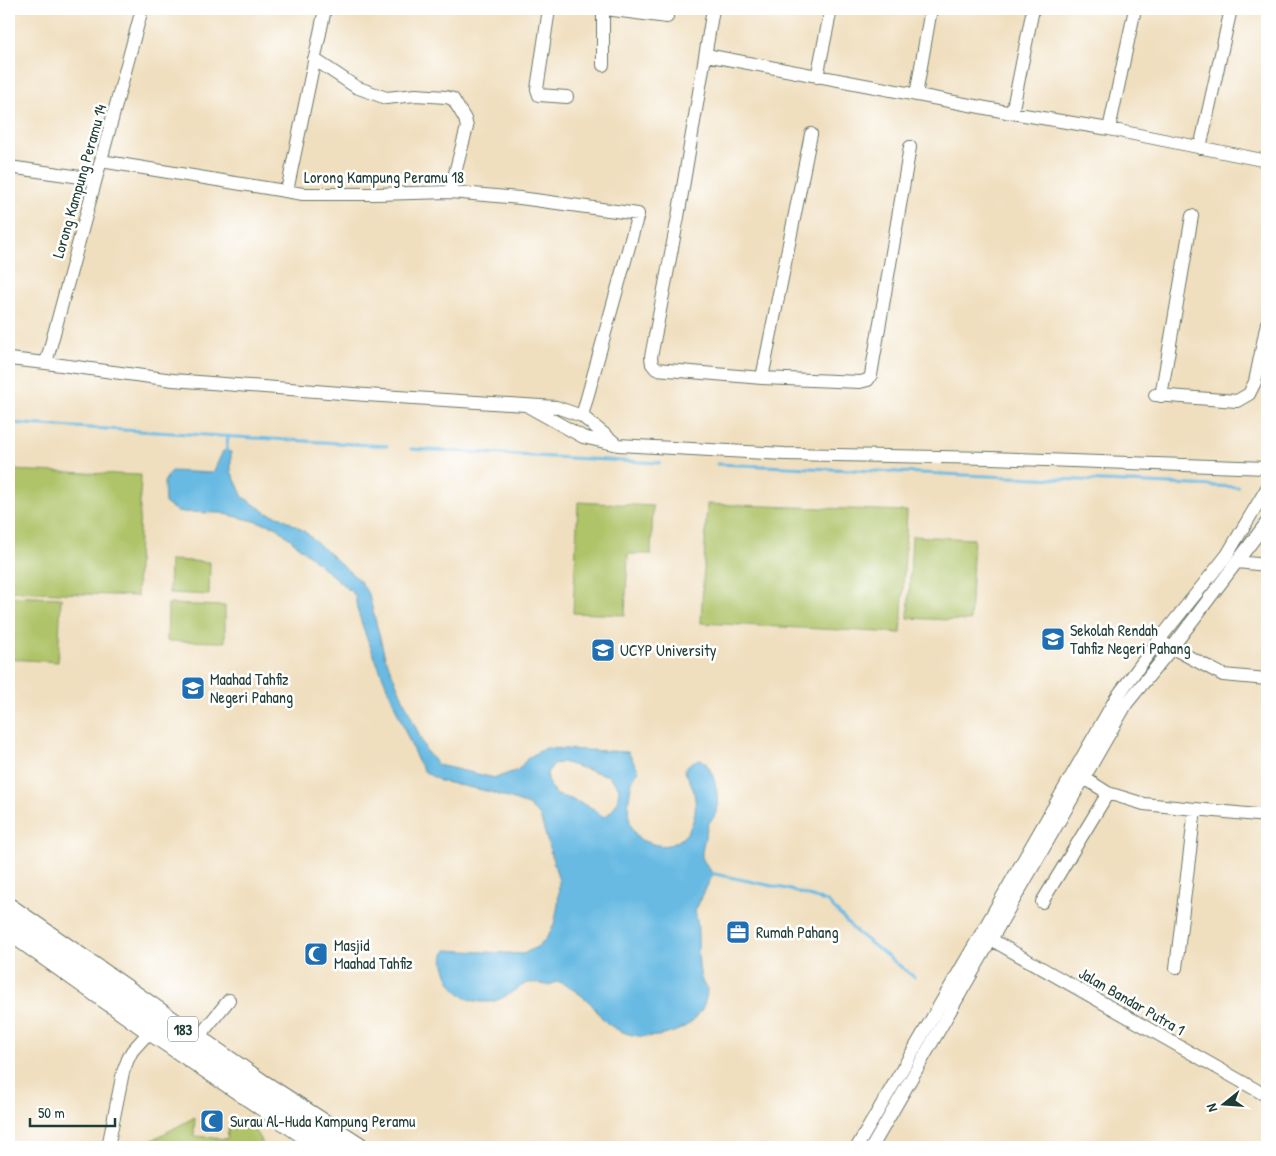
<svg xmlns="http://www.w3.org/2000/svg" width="1276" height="1156" viewBox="0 0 1276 1156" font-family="'Patrick Hand',sans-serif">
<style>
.green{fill:#afc368;stroke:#67804e}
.water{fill:#67bae3;stroke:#437c8c;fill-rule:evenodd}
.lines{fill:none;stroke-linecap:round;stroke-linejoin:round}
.stream{stroke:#67bae3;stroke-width:3}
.street-casing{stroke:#687665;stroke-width:14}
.highway-casing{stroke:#687665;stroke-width:23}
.street{stroke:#fff;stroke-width:12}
.highway{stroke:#fff;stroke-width:21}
.labels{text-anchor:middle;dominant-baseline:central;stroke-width:5;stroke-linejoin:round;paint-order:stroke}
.shield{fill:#fff;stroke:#627771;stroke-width:1}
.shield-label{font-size:15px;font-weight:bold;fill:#1f3d34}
.street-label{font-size:16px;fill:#1f3d34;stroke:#fff}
.poi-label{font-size:16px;fill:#1f3d34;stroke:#fff;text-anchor:start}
</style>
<rect width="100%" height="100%" fill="#fff"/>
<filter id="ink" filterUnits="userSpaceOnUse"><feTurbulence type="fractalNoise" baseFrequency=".02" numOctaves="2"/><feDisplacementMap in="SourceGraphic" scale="10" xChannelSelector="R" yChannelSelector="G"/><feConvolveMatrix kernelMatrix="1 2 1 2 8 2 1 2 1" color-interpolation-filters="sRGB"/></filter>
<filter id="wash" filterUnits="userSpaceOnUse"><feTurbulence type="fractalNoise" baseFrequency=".0096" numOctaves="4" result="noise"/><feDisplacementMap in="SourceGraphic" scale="20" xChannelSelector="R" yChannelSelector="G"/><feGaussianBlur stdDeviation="1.12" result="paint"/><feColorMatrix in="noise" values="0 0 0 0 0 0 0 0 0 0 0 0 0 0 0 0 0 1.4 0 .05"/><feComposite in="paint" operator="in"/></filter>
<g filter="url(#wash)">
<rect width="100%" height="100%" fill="#f0dfbf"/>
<!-- green -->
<path class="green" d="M9 470 141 475 137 596 9 591Z
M578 502 653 506 651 554H628L625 615 573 613Z
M707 504 907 511 901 633 701 623Z
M912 536 974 539 970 621 908 618Z
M170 560 210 562 209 595 169 593Z
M9 596 61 598 58 662 9 659Z
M168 604 225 606V642L167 641Z
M195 1117 194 1136 227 1139 229 1125 246 1117 265 1147H139Z"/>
<!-- water -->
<path class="water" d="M223 451 231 452V471L243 497 267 513 281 517 304 531 361 582 369 596 385 657 426 751 438 765 495 778 518 770 528 758 545 748 628 752 639 771C633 776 631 784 630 792 627 807 627 827 640 839 642 841 645 841 648 842 669 852 689 840 694 817 697 806 695 790 689 779 687 775 685 774 685 769 689 763 693 761 701 759 715 768 722 803 714 817 713 819 710 821 709 823 707 825 701 854 702 857 704 863 710 869 713 874L695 911C702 932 693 975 707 989 706 1035 642 1049 610 1025 602 1020 598 1012 592 1005 586 998 577 992 569 987 566 985 562 982 558 982 555 982 551 985 547 985 540 984 532 981 525 984 511 991 501 1003 484 1002 464 1002 452 989 446 971 443 963 442 957 446 950L523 954 537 947 546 939 554 925 558 905 559 881 540 816 528 805 491 792 440 781 425 772 418 762 366 636 357 609 355 595 275 526 221 513 178 512 165 503 164 482 171 471 213 473ZM562 762 609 776 619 788C618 802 616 809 604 817L592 808 571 799 557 795 549 784 547 773 553 765Z"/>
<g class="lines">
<!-- stream -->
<path class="stream" d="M9 423 387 446
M411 449 660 463
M226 455 228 436
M717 464 1238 487
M710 873 787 889 828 902 855 931 914 977"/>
</g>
</g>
<g filter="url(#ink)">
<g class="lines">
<!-- street casing -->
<g class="street-casing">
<path id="street" d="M549 9 537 89 539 95 567 97
M603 9V65
M606 9 667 17
M713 9 678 217 651 357 652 364 656 369 762 378 860 382 868 380 871 375 910 147
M706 55 1012 113 1109 129 1267 161
M314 59 356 87 386 98 416 95 446 97 453 99 465 119 467 127 450 192
M817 77 831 9
M916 95 931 9
M1012 113 1033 9
M1109 129 1135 9
M1200 148 1231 9
M101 161 303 194H376L450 192 520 198 638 214 582 416
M9 167 95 179
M287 191 325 9
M9 359 46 363 173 380 366 395 556 407 582 416 615 443
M46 363 142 9
M762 378 811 134
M1155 395 1237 401 1249 394 1255 382 1267 323
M1161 396 1192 216
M529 407 583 437 618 445 785 454 991 458 1267 468
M1237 562 1267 565
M1165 644 1223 675 1267 679
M1078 774 1108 793 1144 804 1267 816
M1042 902 1108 793
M985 936 1267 1096
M1176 968 1195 809
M197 1039 229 1000
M108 1147 123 1072 128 1059 132 1051 151 1030
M857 1147 981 934 1116 698 1159 640 1227 555 1267 488
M872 1147 1127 703 1171 649 1267 522"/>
</g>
<!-- highway casing -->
<g class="highway-casing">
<path id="highway" d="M9 909 262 1085 358 1147
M9 929 151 1030 325 1147"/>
</g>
<!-- street -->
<use href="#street" class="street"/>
<!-- highway -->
<use href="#highway" class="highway"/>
</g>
</g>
<!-- icons -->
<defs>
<g id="school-square" transform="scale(1.25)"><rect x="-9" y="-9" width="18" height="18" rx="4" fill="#1f6fb2" stroke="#fff"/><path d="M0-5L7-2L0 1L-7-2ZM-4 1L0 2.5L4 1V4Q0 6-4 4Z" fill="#fff"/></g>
<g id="university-square" transform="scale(1.25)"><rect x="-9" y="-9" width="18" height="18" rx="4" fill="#1f6fb2" stroke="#fff"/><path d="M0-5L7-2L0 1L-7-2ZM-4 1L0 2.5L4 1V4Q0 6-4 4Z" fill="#fff"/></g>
<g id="office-square" transform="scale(1.25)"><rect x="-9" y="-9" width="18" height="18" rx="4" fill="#1f6fb2" stroke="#fff"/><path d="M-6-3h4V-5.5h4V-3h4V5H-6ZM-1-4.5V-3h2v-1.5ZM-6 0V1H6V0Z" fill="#fff"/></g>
<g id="mosque-square" transform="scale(1.25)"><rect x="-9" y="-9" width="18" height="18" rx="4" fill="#1f6fb2" stroke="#fff"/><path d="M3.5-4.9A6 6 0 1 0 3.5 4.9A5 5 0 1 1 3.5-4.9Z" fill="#fff"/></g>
</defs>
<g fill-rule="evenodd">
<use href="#school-square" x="1053" y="639"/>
<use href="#university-square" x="603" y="650"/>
<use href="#school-square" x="193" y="688"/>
<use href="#office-square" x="738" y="932"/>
<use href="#mosque-square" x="316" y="954"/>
<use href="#mosque-square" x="212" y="1121"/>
</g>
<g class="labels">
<!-- shield labels -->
<rect class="shield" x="168" y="1016.5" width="30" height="25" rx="4"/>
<g class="shield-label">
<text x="183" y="1029">183</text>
</g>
<!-- street labels -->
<g class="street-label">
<text x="384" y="177">Lorong Kampung Peramu 18</text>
<text transform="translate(79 181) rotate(-74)">Lorong Kampung Peramu 14</text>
<text transform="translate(1132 1001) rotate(30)">Jalan Bandar Putra 1</text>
</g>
<!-- poi labels -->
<g class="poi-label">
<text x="1070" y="630">Sekolah Rendah<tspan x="1070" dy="18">Tahfiz Negeri Pahang</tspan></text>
<text x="620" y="650">UCYP University</text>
<text x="210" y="679">Maahad Tahfiz<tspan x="210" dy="18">Negeri Pahang</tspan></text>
<text x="756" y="932">Rumah Pahang</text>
<text x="334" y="945">Masjid<tspan x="334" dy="18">Maahad Tahfiz</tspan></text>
<text x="230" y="1121">Surau Al-Huda Kampung Peramu</text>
</g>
</g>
<!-- margin -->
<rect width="1276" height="1156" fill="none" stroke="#fff" stroke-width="30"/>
<!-- north arrow -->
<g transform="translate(1224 1104) rotate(253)" stroke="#ffffff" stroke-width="4" paint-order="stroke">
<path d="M0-4L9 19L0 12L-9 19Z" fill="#1f3d34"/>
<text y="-8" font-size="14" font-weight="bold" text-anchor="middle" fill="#1f3d34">N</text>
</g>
<!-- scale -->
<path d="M30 1118v8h85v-8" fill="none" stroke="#1f3d34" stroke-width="2.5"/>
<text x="38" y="1118" font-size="15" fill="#1f3d34" stroke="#ffffff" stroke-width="4" paint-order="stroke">50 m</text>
</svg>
